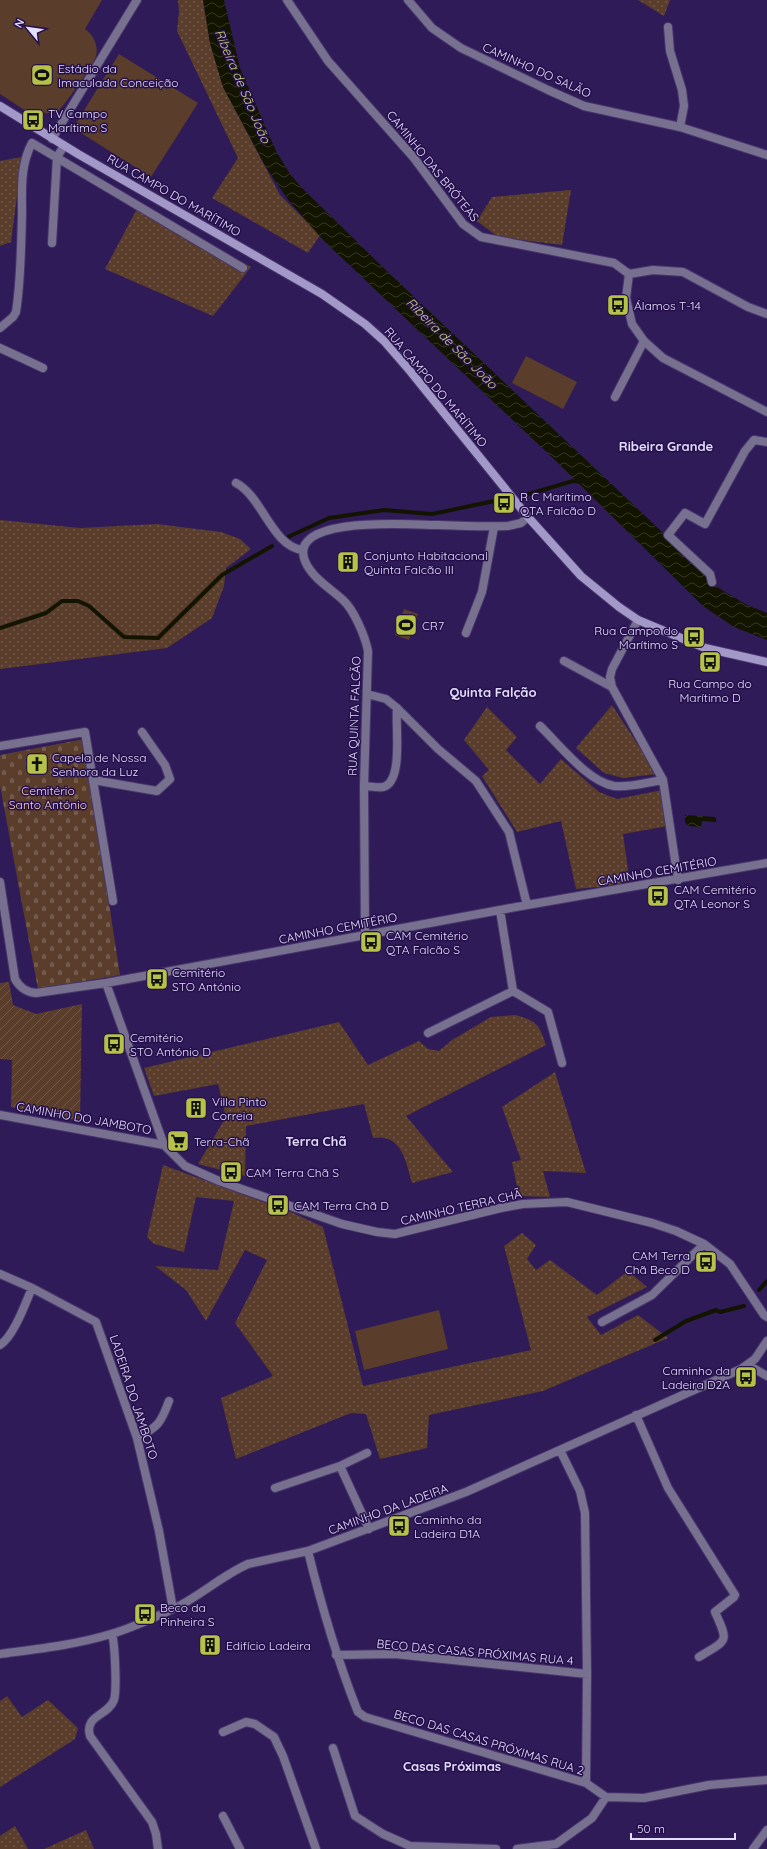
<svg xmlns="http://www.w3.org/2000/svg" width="767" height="1849" viewBox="0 0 767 1849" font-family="Quicksand,sans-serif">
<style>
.grass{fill:url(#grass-dots)}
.cemetery{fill:url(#cemetery-stones)}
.garden{fill:url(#garden-furrows)}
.pitch{fill:#5a3d2a}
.water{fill:url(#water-waves)}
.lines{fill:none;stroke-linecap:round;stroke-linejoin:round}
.stream{stroke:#121400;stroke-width:4}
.service-casing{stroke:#48366e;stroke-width:10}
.minor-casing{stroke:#48366e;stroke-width:10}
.tertiary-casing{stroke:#48366e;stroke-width:10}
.secondary-casing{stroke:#48366e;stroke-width:10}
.service{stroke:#77718f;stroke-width:8}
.minor{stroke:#77718f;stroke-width:8}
.tertiary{stroke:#77718f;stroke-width:8}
.secondary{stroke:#a399c9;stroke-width:8}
.labels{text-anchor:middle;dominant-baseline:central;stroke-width:3;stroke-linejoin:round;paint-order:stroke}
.poi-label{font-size:12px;fill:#e4defd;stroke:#250f4b;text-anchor:start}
.street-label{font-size:12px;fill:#e4defd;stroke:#250f4b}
.park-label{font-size:12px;fill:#f5d5c1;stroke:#250f4b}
.water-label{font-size:13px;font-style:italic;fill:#c4ce77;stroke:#250f4b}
.neighbourhood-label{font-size:13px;font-weight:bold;fill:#e2dcfb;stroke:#250f4b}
</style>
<defs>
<pattern id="grass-dots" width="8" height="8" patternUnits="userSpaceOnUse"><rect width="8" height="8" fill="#5a3d2a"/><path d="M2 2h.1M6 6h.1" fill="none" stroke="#72594a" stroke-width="1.8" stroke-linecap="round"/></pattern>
<pattern id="cemetery-stones" width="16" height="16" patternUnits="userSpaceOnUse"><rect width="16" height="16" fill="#5a3d2a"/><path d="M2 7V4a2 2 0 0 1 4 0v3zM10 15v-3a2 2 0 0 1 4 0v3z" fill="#72594a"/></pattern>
<pattern id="garden-furrows" width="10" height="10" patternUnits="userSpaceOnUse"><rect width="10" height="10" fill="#5a3d2a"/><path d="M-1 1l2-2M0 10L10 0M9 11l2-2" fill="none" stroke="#72594a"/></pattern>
<pattern id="water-waves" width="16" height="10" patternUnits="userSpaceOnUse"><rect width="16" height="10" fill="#121400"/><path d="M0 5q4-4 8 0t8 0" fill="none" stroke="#343626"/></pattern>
</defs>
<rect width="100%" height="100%" fill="#2f1b57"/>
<!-- grass -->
<path class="grass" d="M178 0H203L210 43 223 87 280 195 320 235 308 253 212 198 238 158 177 31 179 12Z
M638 0H670L664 16Z
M22 157 11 242 0 246V161Z
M571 190 562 245 498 237 477 221 492 197Z
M139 205 251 267 213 316 105 269Z
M0 520 80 528 157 524 221 532 240 539 251 549 226 568 224 586 212 618 167 648 0 669Z
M612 705 657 774 623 778 604 773 576 748Z
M487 707 517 737 506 750 540 784 561 759 599 792 617 799 662 790 668 826 623 834 630 884 576 889 561 821 517 832 482 776 489 770 464 740Z
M515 1015C537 1021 539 1024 546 1045L406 1116 453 1172 412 1183C406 1162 402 1133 373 1138L364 1104 246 1126 245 1176 198 1164 226 1117 218 1084 154 1096 144 1068 339 1022 368 1065 419 1041 428 1049 439 1051 452 1040 491 1017Z
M555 1072 586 1173 543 1171 550 1197 519 1196 512 1162 521 1160 502 1107Z
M163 1165 291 1212 323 1227 363 1386 531 1350 504 1246 522 1233 536 1245 527 1259 536 1270 550 1260 597 1295 628 1271 647 1287 587 1317 601 1335 638 1315 668 1338 543 1391 429 1415 427 1448 380 1459 366 1414 351 1413 236 1459 221 1398 273 1376 235 1323 267 1260 245 1250 206 1321 186 1290 155 1266 218 1270 234 1201 196 1197 184 1252 154 1244 147 1237Z
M7 1696 22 1717 48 1700 78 1728 75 1739 0 1787V1701Z
M15 1826 28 1849H0V1836Z
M86 1830 94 1849H44Z"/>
<!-- cemetery -->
<path class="cemetery" d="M84 739 120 975 38 989 0 786V755Z"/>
<!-- garden -->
<path class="garden" d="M9 982 13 1005 36 1014 82 1004 80 1121 11 1107 12 1060 0 1059V983Z"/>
<!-- pitch -->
<path class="pitch" d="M0 0H102L85 29C93 34 99 46 96 56 95 62 63 108 58 111 48 115 40 113 31 109L29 113 0 94Z
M119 54 198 103 151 177 73 128Z
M526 356 577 382 563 409 512 383Z
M404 609 418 614 409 640 395 635Z
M439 1310 448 1349 364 1370 355 1331Z"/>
<!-- water -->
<path class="water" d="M203 0H224L240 68 276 151 290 174 302 188 392 276 660 530 717 587 747 605 767 613V640L734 627 703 606 557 462 324 241 289 201 267 169 223 87 210 43Z
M685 815 716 817V822L702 821 701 827 688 826 685 822Z"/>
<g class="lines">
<!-- stream -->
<path class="stream" d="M525 495 573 481 581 482
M288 537 329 518 384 510 432 514 499 500
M0 628 46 613 62 601H78L89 606 124 637 158 638 222 575 272 546
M759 1290 767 1281
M655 1340 686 1321 716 1310 720 1312 744 1306"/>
<!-- service casing -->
<g class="service-casing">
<path id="service" d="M668 27 670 51 682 90 684 106 680 127
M52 139 137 0
M52 243 57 157 64 146
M0 328 13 317 16 312C21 280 21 247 22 215 22 190 20 165 32 143L243 268
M0 348 43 368
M615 397 644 341
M712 582 710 574 668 535 685 513 705 524 745 451 754 440 767 442
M466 633 482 592 494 527
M93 780 157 791 170 779 165 765 142 732
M748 1365 767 1376"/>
</g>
<!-- minor casing -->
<g class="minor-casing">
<path id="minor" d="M287 0 328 61 414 158 463 224 481 237 614 263 629 274 653 270 683 272 748 307 767 314
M408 0 432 28 461 48 548 90 584 106 680 127 767 155
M629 274 626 298 632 324 644 341 663 358 767 412
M236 483C263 497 272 547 303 550
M638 620 612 669 610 677 612 687 663 780 678 880
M564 661 612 687
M367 694 386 699 397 708 438 749 476 781 509 832 527 905
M540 726C559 744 588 782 614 786 630 788 648 782 663 780
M0 746 85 732 113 901
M364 786C370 786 377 788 383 787 404 782 395 725 397 708
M0 882 15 979C20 988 26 992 36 993L106 983 527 905 767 863
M500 910 513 991 548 1012 562 1063
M365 934 364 786 368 651C365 636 354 610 343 600 330 588 312 578 305 561 286 514 416 525 438 525 461 526 484 527 508 526L521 523 528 517
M106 983 164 1145 185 1166 219 1181 342 1224 377 1232 395 1234 501 1208 523 1204 567 1202 652 1223 676 1231 704 1244 730 1264 764 1315 767 1317
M428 1033 513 991
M0 1115 164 1145
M0 1274 32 1288 96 1322 137 1438 159 1531 173 1609
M602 1322 652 1295 704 1244
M0 1345C14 1336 25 1304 32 1288
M636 1415 668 1488 735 1595 734 1597 715 1612C729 1643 728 1639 699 1657
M137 1438C158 1427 161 1423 169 1401
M560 1450 580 1491 585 1513 587 1674 586 1783
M340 1466 367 1453
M275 1488 340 1466 369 1529
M308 1551C321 1604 336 1656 356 1707L358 1712 365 1717 586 1783 606 1797 644 1798 709 1785 767 1780
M112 1634C115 1645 117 1690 114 1700 108 1716 84 1715 90 1736L152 1822 156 1834 158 1849
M0 1654C37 1649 75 1645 111 1634 132 1628 153 1618 173 1609 199 1597 221 1576 248 1564L308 1551 466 1492 741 1369 755 1359 767 1341
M336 1655 395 1654 587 1674
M223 1732 246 1722 255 1724 274 1737 283 1756 316 1849
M333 1748 355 1816 383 1834 410 1846 496 1849
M223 1816 240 1849
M517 1849 556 1844 592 1818 606 1797"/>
</g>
<!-- tertiary casing -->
<g class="tertiary-casing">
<path id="tertiary" d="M753 1849 767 1830"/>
</g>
<!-- secondary casing -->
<g class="secondary-casing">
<path id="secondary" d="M0 106 78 154 322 294 365 324 384 341 410 371 528 517 581 576 619 607 638 620 705 648 767 662"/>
</g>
<!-- service -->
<use href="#service" class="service"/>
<!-- minor -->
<use href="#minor" class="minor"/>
<!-- tertiary -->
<use href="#tertiary" class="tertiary"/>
<!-- secondary -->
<use href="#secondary" class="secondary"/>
</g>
<!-- icons -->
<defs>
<g id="stadium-square" transform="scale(1.15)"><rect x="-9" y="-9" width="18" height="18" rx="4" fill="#b6c148" stroke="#250f4b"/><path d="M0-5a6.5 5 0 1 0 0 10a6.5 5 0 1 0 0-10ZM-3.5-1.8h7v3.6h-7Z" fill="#111"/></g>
<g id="bus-square" transform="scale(1.15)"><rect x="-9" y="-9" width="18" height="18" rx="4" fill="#b6c148" stroke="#250f4b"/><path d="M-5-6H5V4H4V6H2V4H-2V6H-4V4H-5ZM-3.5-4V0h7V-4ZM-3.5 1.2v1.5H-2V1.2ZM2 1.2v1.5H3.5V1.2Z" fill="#111"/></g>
<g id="building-square" transform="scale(1.15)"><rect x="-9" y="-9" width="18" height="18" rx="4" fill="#b6c148" stroke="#250f4b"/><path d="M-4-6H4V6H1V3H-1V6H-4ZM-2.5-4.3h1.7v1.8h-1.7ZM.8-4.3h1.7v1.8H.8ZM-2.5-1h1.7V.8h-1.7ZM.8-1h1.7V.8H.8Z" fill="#111"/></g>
<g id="church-square" transform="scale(1.15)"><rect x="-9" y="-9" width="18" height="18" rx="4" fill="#b6c148" stroke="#250f4b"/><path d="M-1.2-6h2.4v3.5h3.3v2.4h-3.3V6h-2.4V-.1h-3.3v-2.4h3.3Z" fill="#111"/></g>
<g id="supermarket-square" transform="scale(1.15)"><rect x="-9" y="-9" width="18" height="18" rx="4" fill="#b6c148" stroke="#250f4b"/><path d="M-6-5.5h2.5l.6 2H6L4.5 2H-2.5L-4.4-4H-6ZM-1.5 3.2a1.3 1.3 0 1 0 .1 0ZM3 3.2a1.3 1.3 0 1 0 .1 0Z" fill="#111"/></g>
</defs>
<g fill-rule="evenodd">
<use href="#stadium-square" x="42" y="75"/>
<use href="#bus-square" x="33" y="120"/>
<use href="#bus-square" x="618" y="305"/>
<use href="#bus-square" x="504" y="503"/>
<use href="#building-square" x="348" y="562"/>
<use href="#stadium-square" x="406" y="625"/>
<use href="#bus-square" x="694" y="637"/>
<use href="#bus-square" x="710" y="662"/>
<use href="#church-square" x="37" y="764"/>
<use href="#bus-square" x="658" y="896"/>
<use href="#bus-square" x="371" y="942"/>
<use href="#bus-square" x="157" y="979"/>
<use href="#bus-square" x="114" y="1044"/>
<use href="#building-square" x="196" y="1108"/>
<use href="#supermarket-square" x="178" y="1141"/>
<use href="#bus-square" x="231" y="1172"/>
<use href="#bus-square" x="278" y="1205"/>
<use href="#bus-square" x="706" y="1262"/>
<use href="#bus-square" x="746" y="1377"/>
<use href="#bus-square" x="399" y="1526"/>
<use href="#bus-square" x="145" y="1614"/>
<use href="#building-square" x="210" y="1645"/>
</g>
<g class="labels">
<!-- poi labels -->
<g class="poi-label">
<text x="58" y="68">Estádio da<tspan x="58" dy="14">Imaculada Conceição</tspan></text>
<text x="48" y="113">TV Campo<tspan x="48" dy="14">Marítimo S</tspan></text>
<text x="634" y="305">Álamos T-14</text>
<text x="520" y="496">R C Marítimo<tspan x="520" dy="14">QTA Falcão D</tspan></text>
<text x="364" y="555">Conjunto Habitacional<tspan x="364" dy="14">Quinta Falcão III</tspan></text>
<text x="422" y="625">CR7</text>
<text x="678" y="630" text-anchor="end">Rua Campo do<tspan x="678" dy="14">Marítimo S</tspan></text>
<text x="710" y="683" text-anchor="middle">Rua Campo do<tspan x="710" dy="14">Marítimo D</tspan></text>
<text x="52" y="757">Capela de Nossa<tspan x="52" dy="14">Senhora da Luz</tspan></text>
<text x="674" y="889">CAM Cemitério<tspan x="674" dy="14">QTA Leonor S</tspan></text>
<text x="386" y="935">CAM Cemitério<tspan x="386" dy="14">QTA Falcão S</tspan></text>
<text x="172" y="972">Cemitério<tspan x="172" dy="14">STO António</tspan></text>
<text x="130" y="1037">Cemitério<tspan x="130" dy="14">STO António D</tspan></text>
<text x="212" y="1101">Villa Pinto<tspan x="212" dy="14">Correia</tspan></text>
<text x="194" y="1141">Terra-Chã</text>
<text x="246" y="1172">CAM Terra Chã S</text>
<text x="294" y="1205">CAM Terra Chã D</text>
<text x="690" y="1255" text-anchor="end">CAM Terra<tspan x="690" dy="14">Chã Beco D</tspan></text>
<text x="730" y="1370" text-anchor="end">Caminho da<tspan x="730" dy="14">Ladeira D2A</tspan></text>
<text x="414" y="1519">Caminho da<tspan x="414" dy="14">Ladeira D1A</tspan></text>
<text x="160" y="1607">Beco da<tspan x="160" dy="14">Pinheira S</tspan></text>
<text x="226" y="1645">Edifício Ladeira</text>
</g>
<!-- street labels -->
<g class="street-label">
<text transform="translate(537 70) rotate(24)">CAMINHO DO SALÃO</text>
<text transform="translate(433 166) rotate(51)">CAMINHO DAS BRÓTEAS</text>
<text transform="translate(174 195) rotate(30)">RUA CAMPO DO MARÍTIMO</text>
<text transform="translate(436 387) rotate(50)">RUA CAMPO DO MARÍTIMO</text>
<text transform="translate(354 716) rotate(-88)">RUA QUINTA FALCÃO</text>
<text transform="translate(657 871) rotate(-10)">CAMINHO CEMITÉRIO</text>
<text transform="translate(338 928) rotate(-11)">CAMINHO CEMITÉRIO</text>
<text transform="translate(84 1118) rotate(10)">CAMINHO DO JAMBOTO</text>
<text transform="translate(461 1207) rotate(-13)">CAMINHO TERRA CHÃ</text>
<text transform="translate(134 1397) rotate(72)">LADEIRA DO JAMBOTO</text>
<text transform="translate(388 1509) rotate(-20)">CAMINHO DA LADEIRA</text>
<text transform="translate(475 1652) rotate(5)">BECO DAS CASAS PRÓXIMAS RUA 4</text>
<text transform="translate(489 1742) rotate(17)">BECO DAS CASAS PRÓXIMAS RUA 2</text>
</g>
<!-- park labels -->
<g class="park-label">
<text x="48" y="790">Cemitério<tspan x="48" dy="14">Santo António</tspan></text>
</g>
<!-- water labels -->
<g class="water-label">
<text transform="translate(243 86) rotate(67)">Ribeira de São João</text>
<text transform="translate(452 343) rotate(45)">Ribeira de São João</text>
</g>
<!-- neighbourhood labels -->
<g class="neighbourhood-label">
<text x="666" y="446">Ribeira Grande</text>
<text x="493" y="692">Quinta Falção</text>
<text x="316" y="1141">Terra Chã</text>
<text x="452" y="1766">Casas Próximas</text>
</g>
</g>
<!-- north arrow -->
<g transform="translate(28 28) rotate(299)" stroke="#250f4b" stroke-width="3" paint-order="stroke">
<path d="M0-3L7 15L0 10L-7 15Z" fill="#e4defd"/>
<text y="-6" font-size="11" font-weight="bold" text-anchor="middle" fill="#e4defd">N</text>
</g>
<!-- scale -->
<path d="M631 1833v6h104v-6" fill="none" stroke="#e4defd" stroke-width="2"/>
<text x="637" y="1833" font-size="12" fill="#e4defd" stroke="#250f4b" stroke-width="3" paint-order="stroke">50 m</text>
</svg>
